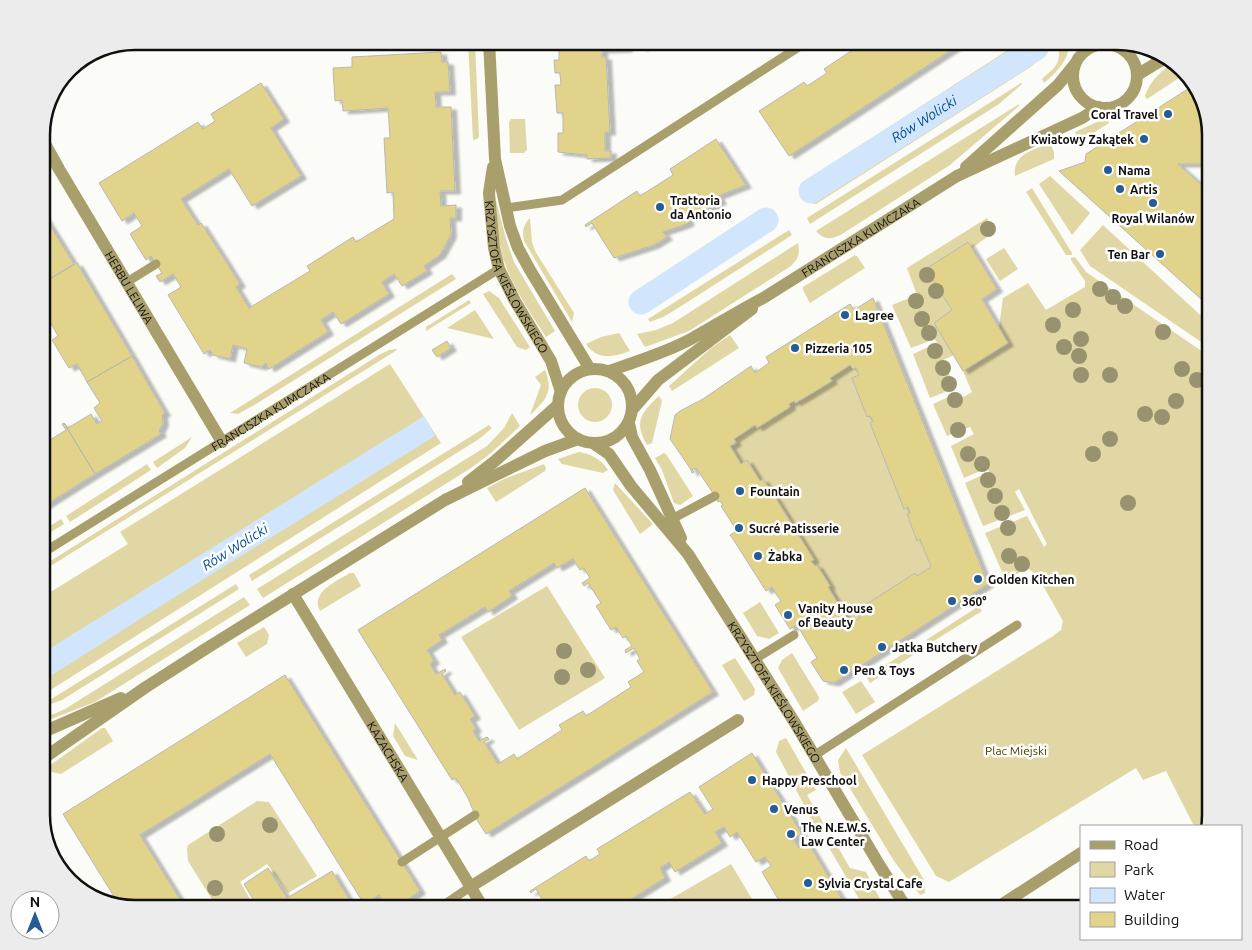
<svg xmlns="http://www.w3.org/2000/svg" width="1252" height="950" viewBox="0 0 1252 950" font-family="Ubuntu,sans-serif">
<style>
.green{fill:#e1d7a5}
.water{fill:#d1e6fd}
.lines{fill:none;stroke-linecap:round;stroke-linejoin:round}
.canal{stroke:#d1e6fd;stroke-width:25}
.building{fill:#e2d38a;stroke:#b8b7b4;fill-rule:evenodd;filter:url(#shadow)}
.lane{stroke:#a99f6c;stroke-width:9}
.street{stroke:#a99f6c;stroke-width:12}
.tree{fill:#99926f}
.poi-dot{fill:#245c94;stroke:#fff;stroke-width:2}
.labels{text-anchor:middle;dominant-baseline:central;stroke-width:5;stroke-linejoin:round;paint-order:stroke}
.poi-label{font-size:12px;font-weight:bold;fill:#11100f;stroke:#fff;text-anchor:start}
.street-label{font-size:12px;fill:#11100f;stroke:#fff}
.park-label{font-size:12px;fill:#483d00;stroke:#fff}
.water-label{font-size:14px;font-style:italic;fill:#004d8e;stroke:#fff}
.rim{fill:none;stroke:#11100f;stroke-width:2.5}
</style>
<defs>
<filter id="shadow"><feDropShadow dx="5.5" dy="3" stdDeviation="1" flood-color="#0004"/></filter>
</defs>
<rect width="100%" height="100%" fill="#fbfbf7"/>
<!-- green -->
<path class="green" d="M468 41H475L479 137 477 139 473 140Z
M1022 41H1043L1041 58 1032 66 816 204 805 202 800 192 802 183Z
M1062 41H1069C1070 59 1057 72 1044 83L1042 79C1047 74 1056 68 1058 61 1060 54 1058 47 1062 41Z
M1175 62 1185 74 1147 99 1145 96C1151 79 1161 71 1175 62Z
M1021 83 1022 84 999 104 810 224 807 218Z
M1019 104V106L950 165 842 234C832 240 824 240 816 231Z
M511 119H525L527 150 524 153H510L509 122Z
M1109 120V123L1084 139 1078 138 1075 132 1097 122Z
M1050 143 1054 152V159L1015 176C1012 154 1034 150 1050 143Z
M1050 176 1090 213 1072 235 1039 184Z
M1032 188 1072 253V255H1066L1026 192Z
M496 200 506 239 514 262 555 331 546 337C527 307 504 276 499 239 497 227 497 213 496 200Z
M530 218 532 242 535 251 574 313 572 322 524 241C522 232 523 225 530 218Z
M987 218 994 232 972 248 968 242 926 269 952 310 934 323 954 355 943 360 955 388 930 398 913 354 937 343 935 339 911 348 892 305 917 295 907 268Z
M1103 225 1211 325V340L1207 346 1090 266 1080 250Z
M789 230 792 235 675 310 663 317 650 322 648 319Z
M798 243C800 253 799 258 791 266L689 331 645 347 637 334 656 330 673 323Z
M1004 248 1018 269 1000 281 986 259Z
M855 255 857 256 865 268 810 303 803 290V287Z
M1075 257 1086 272 1200 350 1209 361 1211 358V815L1207 826H1194L1166 771 1143 780 1136 768 949 882 936 876 862 755 1053 636 1061 630 1063 621 1037 575 1027 568 1006 581 985 533 1027 516 1044 547 1047 544 1019 489 1015 492 1025 510 983 526 965 483 989 472 987 468 964 478 951 446 974 434 970 427 947 436 933 404 957 393 960 399 972 392 963 371 1008 343 999 327 1003 298 1028 283 1046 310 1085 287V281L1071 260V258Z
M452 274 456 279 256 404 238 414 230 413Z
M489 291 499 298 530 347 526 350 517 347 483 294Z
M469 300 471 303 426 331V327Z
M475 310 494 339 447 328Z
M619 333 630 351C613 357 598 361 586 344L601 337Z
M730 335 739 348 672 391 669 386 711 348Z
M396 349 397 350 41 572V567L379 355 389 350Z
M390 364 441 443 41 696V598L128 544 120 532Z
M850 365 853 369 856 368 859 375 852 378 867 416H870L873 421 870 423 904 508 908 507 910 513 907 515 917 540 920 539 931 567 917 576 915 573 856 611 860 618 850 623 828 587 830 585 817 565 815 566 811 561 814 559 775 497 773 495 771 497 767 492 770 490 763 479 760 481 747 461 741 464 730 446 736 443 734 439 755 425 757 428 790 407 789 404 794 401 796 403 831 381 830 378Z
M545 370C554 392 546 400 530 415L541 385 535 377Z
M578 405a17 17 0 1 1 34 0a17 17 0 1 1-34 0Z
M659 396 662 401 652 443 647 445C634 422 640 414 659 396Z
M512 413 520 426 491 453 471 468 263 598 257 589 487 446 504 428Z
M489 425 492 428 479 439 252 581 249 575Z
M192 437 185 448 157 468 153 462Z
M579 452C591 454 601 459 608 470L603 473 562 464 558 459Z
M664 453 666 454 693 496 680 505 674 503 662 470 655 458Z
M147 464 151 470 70 522 66 516Z
M544 464 546 468 545 471 496 502 487 488 504 479Z
M615 483 652 523V525L640 534 613 490Z
M61 519 64 524 41 538V532Z
M350 573H354L361 586 320 611C310 592 337 581 350 573Z
M236 584 239 589 62 700 45 706V703Z
M547 586 605 678 519 730 461 637Z
M244 597 250 605 95 702 41 723V716L54 714 65 709Z
M760 602 779 633 769 639 757 636 743 613Z
M979 606 982 611 929 644 926 640Z
M264 627 269 635 267 644 246 657 237 643Z
M919 644H921L924 648 870 683 867 678 868 676Z
M792 653 819 697 818 701 803 711 778 668 782 660Z
M735 658 755 689 754 695 744 701 722 665Z
M861 681 875 702 856 714 842 692Z
M395 723 418 760 405 756 393 736Z
M102 728H105L113 741 61 774 52 772 49 766Z
M786 738 816 790 807 795 828 831 820 835 776 752 779 741Z
M846 748 924 880 925 893 920 895 894 861 840 772 838 760Z
M257 801 269 802 317 876 288 893 267 864 240 882 256 909H218L188 861 187 849 188 845Z
M832 837 850 868 866 872 885 909H865L825 841Z
M731 864 758 909H653Z"/>
<!-- water -->
<path class="water" d="M424 416 435 436 181 593 41 682V654Z"/>
<g class="lines">
<!-- canal -->
<g class="canal">
<path id="s1" d="M811 191 1036 48"/>
<path d="M641 302 766 220"/>
</g>
</g>
<!-- building -->
<path class="building" d="M135 41H176L128 44Z
M559 41H642L643 48H641V43L627 44V49L602 50V57H606L610 132H605V151H611V158L587 159V155L558 152V133H563V113H557L555 85H561L560 73H555L554 60H559Z
M866 41H965L789 156 759 111 804 82 807 86 827 73 824 69Z
M441 52 442 62H448L450 92H435L436 107H451L455 191H440L441 206 456 205V218H450L451 235 440 255 424 266 427 271 402 286 394 274 382 282 389 294 341 324 333 312 321 320 328 332 269 369 266 363 261 367 244 363 247 349 233 345 230 359 213 355 210 350 204 354 168 295 181 287 173 274 160 282 156 276 162 273 151 256 146 260 130 234 142 226 134 213 122 221 99 183 198 122 203 129 215 121 211 114 261 83 284 119 271 128 301 176 252 206 229 169 181 199 198 225 201 223 223 257 240 284 236 287 249 308 310 271 307 266 353 237 356 242 394 219 393 192 387 193 384 138H390L388 108 343 111 342 100 335 101 333 68 352 67V57Z
M1194 85 1201 94 1211 135V160L1204 164H1178L1211 193V308L1059 171 1085 162 1086 154Z
M716 139 746 185 718 196 721 201 709 209 686 217 689 222 687 224 663 232 667 237 654 245 614 258 592 223 586 227 585 225 637 191 640 196 673 175 670 169Z
M41 211 74 264 41 284Z
M968 242 997 289 982 299 1008 343 963 371 934 323 952 310 926 269Z
M77 263 132 356 87 382 77 364 69 368 52 340 58 336 41 306V284Z
M873 298 988 584 834 683 823 681 811 662 817 658 797 625 790 629 775 605 781 601 776 594 772 587 766 591 733 539 730 535 737 531 721 506 723 505 720 501 718 502 715 496 696 468 692 470 694 472 692 473 690 468 670 439 675 415 680 411 703 399 751 366 755 373 769 363 766 357 850 304 854 310ZM850 365 853 369 856 368 859 375 852 378 867 417 870 416 873 421 870 423 904 509 908 507 910 513 907 514 917 541 920 539 931 567 917 576 915 573 856 611 860 618 850 623 828 587 830 586 817 565 815 566 811 561 814 560 775 497 773 495 771 497 767 492 770 490 763 479 760 481 747 460 741 464 730 446 736 443 734 439 755 425 757 428 790 407 789 404 794 401 795 403 804 398 832 381 830 378Z
M447 341 451 348 437 357 432 350Z
M132 356 165 413 162 415 163 423 159 431 161 434 95 474 64 423 68 428 91 414 97 424 102 421 94 408 100 403 87 382Z
M64 423 95 474 41 508V437L45 443 66 430 62 424Z
M585 488 713 692 486 834 477 820 468 798 456 778 452 780 358 630ZM573 559 580 570 584 568 590 578 582 583 584 586 588 583 601 603 596 606 611 630 616 627 623 638 626 636 632 646 625 650 626 653 634 648 640 659 637 661 644 672 628 682 631 687 586 716 583 711 559 725 562 730 517 759 514 754 498 764 484 742 489 739 487 737 479 741 473 731 476 729 470 719 475 716 460 692 455 695 442 674 446 671 445 669 436 674 430 664 434 661 427 650 442 640 439 635 485 607 488 612 512 596 509 591 554 563 557 568Z
M285 675 420 891 407 900 412 909H388L379 895 364 904 270 754 140 835 186 909H135L118 903 63 814Z
M752 753 802 834 793 839 799 848 808 843 848 909H784L762 872 771 866 765 857 756 862 737 832 730 837 724 827 715 832 722 843 675 872 669 862 665 865 660 868 665 878 615 909H541L538 905 544 903 536 889 531 893 530 891 586 856 589 861 600 854 597 849 690 792 705 814 713 809 699 787Z
M268 868 287 898 332 871 355 909H259L244 884Z"/>
<g class="lines">
<!-- lane -->
<g class="lane">
<path d="M1086 41 1090 48"/>
<path d="M506 208 562 200 808 41"/>
<path d="M127 282 156 264"/>
<path d="M672 519 715 496"/>
<path id="s2" d="M41 554 499 269"/>
<path d="M755 659 794 635"/>
<path d="M815 755 1017 625"/>
<path d="M402 862 475 815"/>
<path d="M438 909 470 887"/>
</g>
<!-- street -->
<g class="street">
<path d="M489 41 495 159 510 226 518 248 530 270 590 369"/>
<circle cx="1105" cy="76" r="32"/>
<path d="M1137 75 1165 58"/>
<path id="s3" d="M41 131 44 142 59 169 222 442"/>
<path id="s4" d="M493 167 489 193 494 248 499 269 515 301 551 361 561 392"/>
<path d="M966 167 1058 85 1075 64"/>
<circle cx="595" cy="406" r="37"/>
<path id="s5" d="M609 371C637 361 665 353 691 339 716 325 740 310 765 297L957 176 1082 118 1099 107"/>
<path d="M632 410 658 380 752 309"/>
<path d="M629 423 632 437 650 470 681 538"/>
<path id="s6" d="M593 443 609 454 631 486 688 554 795 723 880 866 907 909"/>
<path d="M468 482 495 461 558 405"/>
<path id="s7" d="M293 594 484 909"/>
<path d="M41 733 121 698"/>
<path d="M41 760 146 687 207 648 445 500 545 451 578 439"/>
<path d="M470 887 738 720"/>
<path d="M995 909 1081 853"/>
</g>
</g>
<!-- trees -->
<g class="tree">
<circle cx="988" cy="229" r="8"/>
<circle cx="927" cy="275" r="8"/>
<circle cx="1100" cy="289" r="8"/>
<circle cx="936" cy="291" r="8"/>
<circle cx="1113" cy="297" r="8"/>
<circle cx="916" cy="301" r="8"/>
<circle cx="1125" cy="306" r="8"/>
<circle cx="1073" cy="310" r="8"/>
<circle cx="922" cy="319" r="8"/>
<circle cx="1053" cy="325" r="8"/>
<circle cx="1163" cy="332" r="8"/>
<circle cx="929" cy="333" r="8"/>
<circle cx="1081" cy="339" r="8"/>
<circle cx="1064" cy="347" r="8"/>
<circle cx="935" cy="351" r="8"/>
<circle cx="1079" cy="356" r="8"/>
<circle cx="943" cy="368" r="8"/>
<circle cx="1182" cy="369" r="8"/>
<circle cx="1081" cy="375" r="8"/>
<circle cx="1110" cy="375" r="8"/>
<circle cx="1197" cy="380" r="8"/>
<circle cx="949" cy="384" r="8"/>
<circle cx="955" cy="400" r="8"/>
<circle cx="1176" cy="401" r="8"/>
<circle cx="1145" cy="414" r="8"/>
<circle cx="1162" cy="417" r="8"/>
<circle cx="958" cy="430" r="8"/>
<circle cx="1110" cy="439" r="8"/>
<circle cx="968" cy="454" r="8"/>
<circle cx="1093" cy="454" r="8"/>
<circle cx="982" cy="464" r="8"/>
<circle cx="988" cy="480" r="8"/>
<circle cx="995" cy="496" r="8"/>
<circle cx="1128" cy="503" r="8"/>
<circle cx="1002" cy="513" r="8"/>
<circle cx="1008" cy="528" r="8"/>
<circle cx="1009" cy="556" r="8"/>
<circle cx="1022" cy="564" r="8"/>
<circle cx="564" cy="651" r="8"/>
<circle cx="588" cy="670" r="8"/>
<circle cx="562" cy="677" r="8"/>
<circle cx="270" cy="825" r="8"/>
<circle cx="217" cy="834" r="8"/>
<circle cx="215" cy="888" r="8"/>
</g>
<!-- markers -->
<g class="poi-dot">
<circle cx="1168" cy="114" r="5"/>
<circle cx="1144" cy="139" r="5"/>
<circle cx="1108" cy="170" r="5"/>
<circle cx="1120" cy="189" r="5"/>
<circle cx="1153" cy="203" r="5"/>
<circle cx="660" cy="207" r="5"/>
<circle cx="1160" cy="254" r="5"/>
<circle cx="845" cy="315" r="5"/>
<circle cx="795" cy="348" r="5"/>
<circle cx="740" cy="491" r="5"/>
<circle cx="739" cy="528" r="5"/>
<circle cx="758" cy="556" r="5"/>
<circle cx="978" cy="579" r="5"/>
<circle cx="952" cy="601" r="5"/>
<circle cx="788" cy="615" r="5"/>
<circle cx="882" cy="647" r="5"/>
<circle cx="844" cy="670" r="5"/>
<circle cx="752" cy="780" r="5"/>
<circle cx="774" cy="809" r="5"/>
<circle cx="791" cy="834" r="5"/>
<circle cx="808" cy="883" r="5"/>
</g>
<g class="labels">
<!-- poi labels -->
<g class="poi-label">
<text x="1158" y="114" text-anchor="end">Coral Travel</text>
<text x="1134" y="139" text-anchor="end">Kwiatowy Zakątek</text>
<text x="1118" y="170">Nama</text>
<text x="1130" y="189">Artis</text>
<text x="670" y="200">Trattoria<tspan x="670" dy="14">da Antonio</tspan></text>
<text x="1153" y="218" text-anchor="middle">Royal Wilanów</text>
<text x="1150" y="254" text-anchor="end">Ten Bar</text>
<text x="855" y="315">Lagree</text>
<text x="805" y="348">Pizzeria 105</text>
<text x="750" y="491">Fountain</text>
<text x="749" y="528">Sucré Patisserie</text>
<text x="768" y="556">Żabka</text>
<text x="988" y="579">Golden Kitchen</text>
<text x="962" y="601">360°</text>
<text x="798" y="608">Vanity House<tspan x="798" dy="14">of Beauty</tspan></text>
<text x="892" y="647">Jatka Butchery</text>
<text x="854" y="670">Pen &amp; Toys</text>
<text x="762" y="780">Happy Preschool</text>
<text x="784" y="809">Venus</text>
<text x="801" y="827">The N.E.W.S.<tspan x="801" dy="14">Law Center</tspan></text>
<text x="818" y="883">Sylvia Crystal Cafe</text>
</g>
<!-- street labels -->
<g class="street-label">
<text stroke="none"><textPath href="#s5" startOffset="286">FRANCISZKA KLIMCZAKA</textPath></text>
<text stroke="none"><textPath href="#s4" startOffset="116">KRZYSZTOFA KIEŚLOWSKIEGO</textPath></text>
<text stroke="none"><textPath href="#s3" startOffset="180">HERBU LELIWA</textPath></text>
<text stroke="none"><textPath href="#s2" startOffset="270">FRANCISZKA KLIMCZAKA</textPath></text>
<text stroke="none"><textPath href="#s6" startOffset="310">KRZYSZTOFA KIEŚLOWSKIEGO</textPath></text>
<text stroke="none"><textPath href="#s7" startOffset="184">KAZACHSKA</textPath></text>
</g>
<!-- park labels -->
<g class="park-label">
<text x="1016" y="750">Plac Miejski</text>
</g>
<!-- water labels -->
<g class="water-label">
<text stroke="none"><textPath href="#s1" startOffset="134">Rów Wolicki</textPath></text>
<text transform="translate(235 547) rotate(-32)">Rów Wolicki</text>
</g>
</g>
<!-- crop -->
<path d="M0 0H1252V950H0ZM135 50H1117A85 85 0 0 1 1202 135V815A85 85 0 0 1 1117 900H135A85 85 0 0 1 50 815V135A85 85 0 0 1 135 50Z" fill="#ececec" fill-rule="evenodd"/>
<path class="rim" d="M135 50H1117A85 85 0 0 1 1202 135V815A85 85 0 0 1 1117 900H135A85 85 0 0 1 50 815V135A85 85 0 0 1 135 50Z"/>
<!-- legend -->
<rect x="1080" y="825" width="162" height="115" fill="#ffffff" stroke="#a09f9f"/>
<rect x="1090" y="841" width="25" height="8" fill="#a99f6c" stroke="#a09f9f"/>
<text x="1124" y="850" font-size="15" fill="#11100f">Road</text>
<rect x="1090" y="862" width="25" height="15" fill="#e1d7a5" stroke="#a09f9f"/>
<text x="1124" y="875" font-size="15" fill="#11100f">Park</text>
<rect x="1090" y="888" width="25" height="15" fill="#d1e6fd" stroke="#a09f9f"/>
<text x="1124" y="900" font-size="15" fill="#11100f">Water</text>
<rect x="1090" y="912" width="25" height="15" fill="#e2d38a" stroke="#a09f9f"/>
<text x="1124" y="925" font-size="15" fill="#11100f">Building</text>
<!-- north arrow -->
<g transform="translate(35 915)"><circle r="24" fill="#ffffff" stroke="#a09f9f"/>
<path d="M0-4L9 19L0 12L-9 19Z" fill="#245c94"/>
<text y="-8" font-size="14" font-weight="bold" text-anchor="middle" fill="#11100f">N</text>
</g>
</svg>
